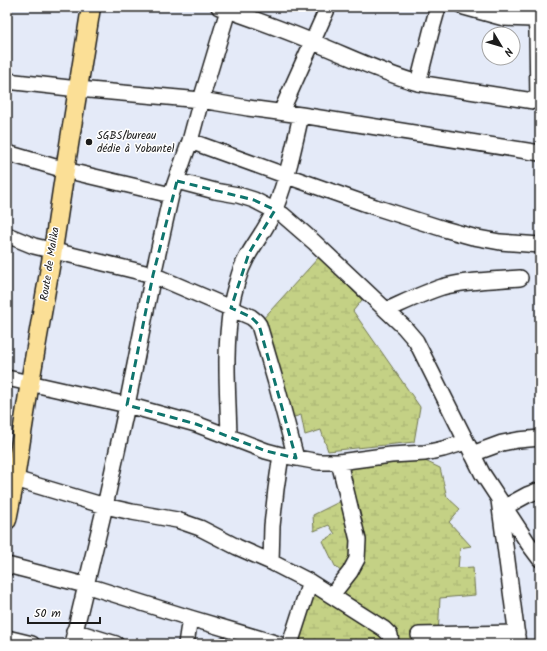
<svg xmlns="http://www.w3.org/2000/svg" width="547" height="651" viewBox="0 0 547 651" font-family="Kalam,sans-serif">
<style>
.wetland{fill:url(#wetland-marsh);stroke:#707650}
.lines{fill:none;stroke-linecap:round;stroke-linejoin:round}
.minor-casing{stroke:#1c1c1c;stroke-width:18}
.major-casing{stroke:#1c1c1c;stroke-width:21}
.minor{stroke:#fff;stroke-width:15}
.major{stroke:#fbdf96;stroke-width:18}
.marked{fill:none;stroke:#0f766e;stroke-width:3;stroke-dasharray:8 5;stroke-linejoin:round}
.poi-dot{fill:#1c1c1c;stroke:#fff;stroke-width:1.5}
.labels{text-anchor:middle;dominant-baseline:central;stroke-width:3;stroke-linejoin:round;paint-order:stroke}
.poi-label{font-size:11px;fill:#1c1c1c;stroke:#fff;text-anchor:start}
.street-label{font-size:11px;fill:#1c1c1c;stroke:#fff}
</style>
<defs>
<pattern id="wetland-marsh" width="20" height="14" patternUnits="userSpaceOnUse"><rect width="20" height="14" fill="#c4d185"/><path d="M1 5h8M5 5V1M11 12h8M15 12V8" fill="none" stroke="#a8b372"/></pattern>
</defs>
<rect width="100%" height="100%" fill="#e4eaf8"/>
<filter id="ink" filterUnits="userSpaceOnUse"><feTurbulence type="fractalNoise" baseFrequency=".025" numOctaves="2"/><feDisplacementMap in="SourceGraphic" scale="8" xChannelSelector="R" yChannelSelector="G"/><feConvolveMatrix kernelMatrix="1 2 1 2 8 2 1 2 1" color-interpolation-filters="sRGB"/></filter>
<g filter="url(#ink)">
<!-- wetland -->
<path class="wetland" d="M319 257 362 300 353 311 420 407 414 442 328 451 321 430 305 435 301 415 291 418 261 321Z
M423 460 440 468 447 497 460 509 449 522 471 546 460 548 458 568 473 567 475 595 440 598 438 636 453 640V644H297L314 583 338 596 350 580 335 566 323 541 335 534 329 525 314 531 313 515 345 499 350 467Z"/>
<g class="lines">
<!-- minor casing -->
<g class="minor-casing">
<path id="minor" d="M219 7 228 10C256 20 285 30 313 42 348 56 382 73 418 83L540 102
M464 7 504 18 532 19 536 21 537 31 538 102
M7 81 78 89 201 100 248 108 301 115 540 153
M418 83 431 32 438 7
M281 112 328 7
M190 141 287 176 375 207 444 229 473 237 500 242 540 245
M7 153 65 170 171 195
M177 181 215 191 238 195 254 200 283 215 314 242 404 327 416 341 482 473 528 543 540 559
M7 235 34 246 153 275 251 317 256 321 259 325 276 383 296 458
M387 310C405 302 423 293 442 287 467 280 494 280 520 278
M7 378 127 405 196 424 266 451 281 455 319 462H339L391 455 425 453 443 449 466 442
M229 436C228 394 224 350 231 308 232 299 235 288 238 279 245 252 265 234 275 209 287 179 294 147 301 115
M472 454 502 443 518 440 540 438
M7 478 15 479 105 506 132 512 177 520 200 528 237 547 271 562 310 582 384 629 390 635 391 644
M499 500 518 644
M505 507 527 495 540 490
M271 562 272 526 276 489 281 455
M7 565 85 585 190 618 278 644
M332 595 350 572 357 559 358 540 339 462
M74 631 116 644
M419 635 517 633
M7 638 32 644
M72 644 105 506 126 410 153 275 171 195 190 141 201 100 229 7
M186 644 190 618
M290 644 310 582"/>
</g>
<!-- major casing -->
<g class="major-casing">
<path id="major" d="M7 520 15 479 29 388 53 250 65 170 91 7"/>
</g>
<!-- minor -->
<use href="#minor" class="minor"/>
<!-- major -->
<use href="#major" class="major"/>
</g>
</g>
<!-- marked area -->
<path class="marked" d="M177 181 254 200 275 210 249 253 231 308 251 317 259 325 296 458 266 451 196 424 127 405 153 275Z"/>
<!-- markers -->
<circle class="poi-dot" cx="89" cy="142" r="4"/>
<g class="labels">
<!-- poi labels -->
<g class="poi-label">
<text x="97" y="136">SGBS/bureau<tspan x="97" dy="13">dédie à Yobantel</tspan></text>
</g>
<!-- street labels -->
<g class="street-label">
<text transform="translate(50 264) rotate(-81)">Route de Malika</text>
</g>
</g>
<!-- margin -->
<rect width="547" height="651" fill="none" stroke="#fff" stroke-width="24"/>
<rect x="12" y="12" width="523" height="627" fill="none" stroke="#1c1c1c" stroke-width="1.5" filter="url(#ink)"/>
<!-- north arrow -->
<g transform="translate(501 46) rotate(128)"><circle r="19" fill="#ffffff" stroke="#a4a4a4"/>
<path d="M0-3L7 15L0 10L-7 15Z" fill="#1c1c1c"/>
<text y="-6" font-size="11" font-weight="bold" text-anchor="middle" fill="#1c1c1c">N</text>
</g>
<!-- scale -->
<path d="M28 617v6h72v-6" fill="none" stroke="#1c1c1c" stroke-width="2"/>
<text x="34" y="617" font-size="12" fill="#1c1c1c" stroke="#ffffff" stroke-width="3" paint-order="stroke">50 m</text>
</svg>
